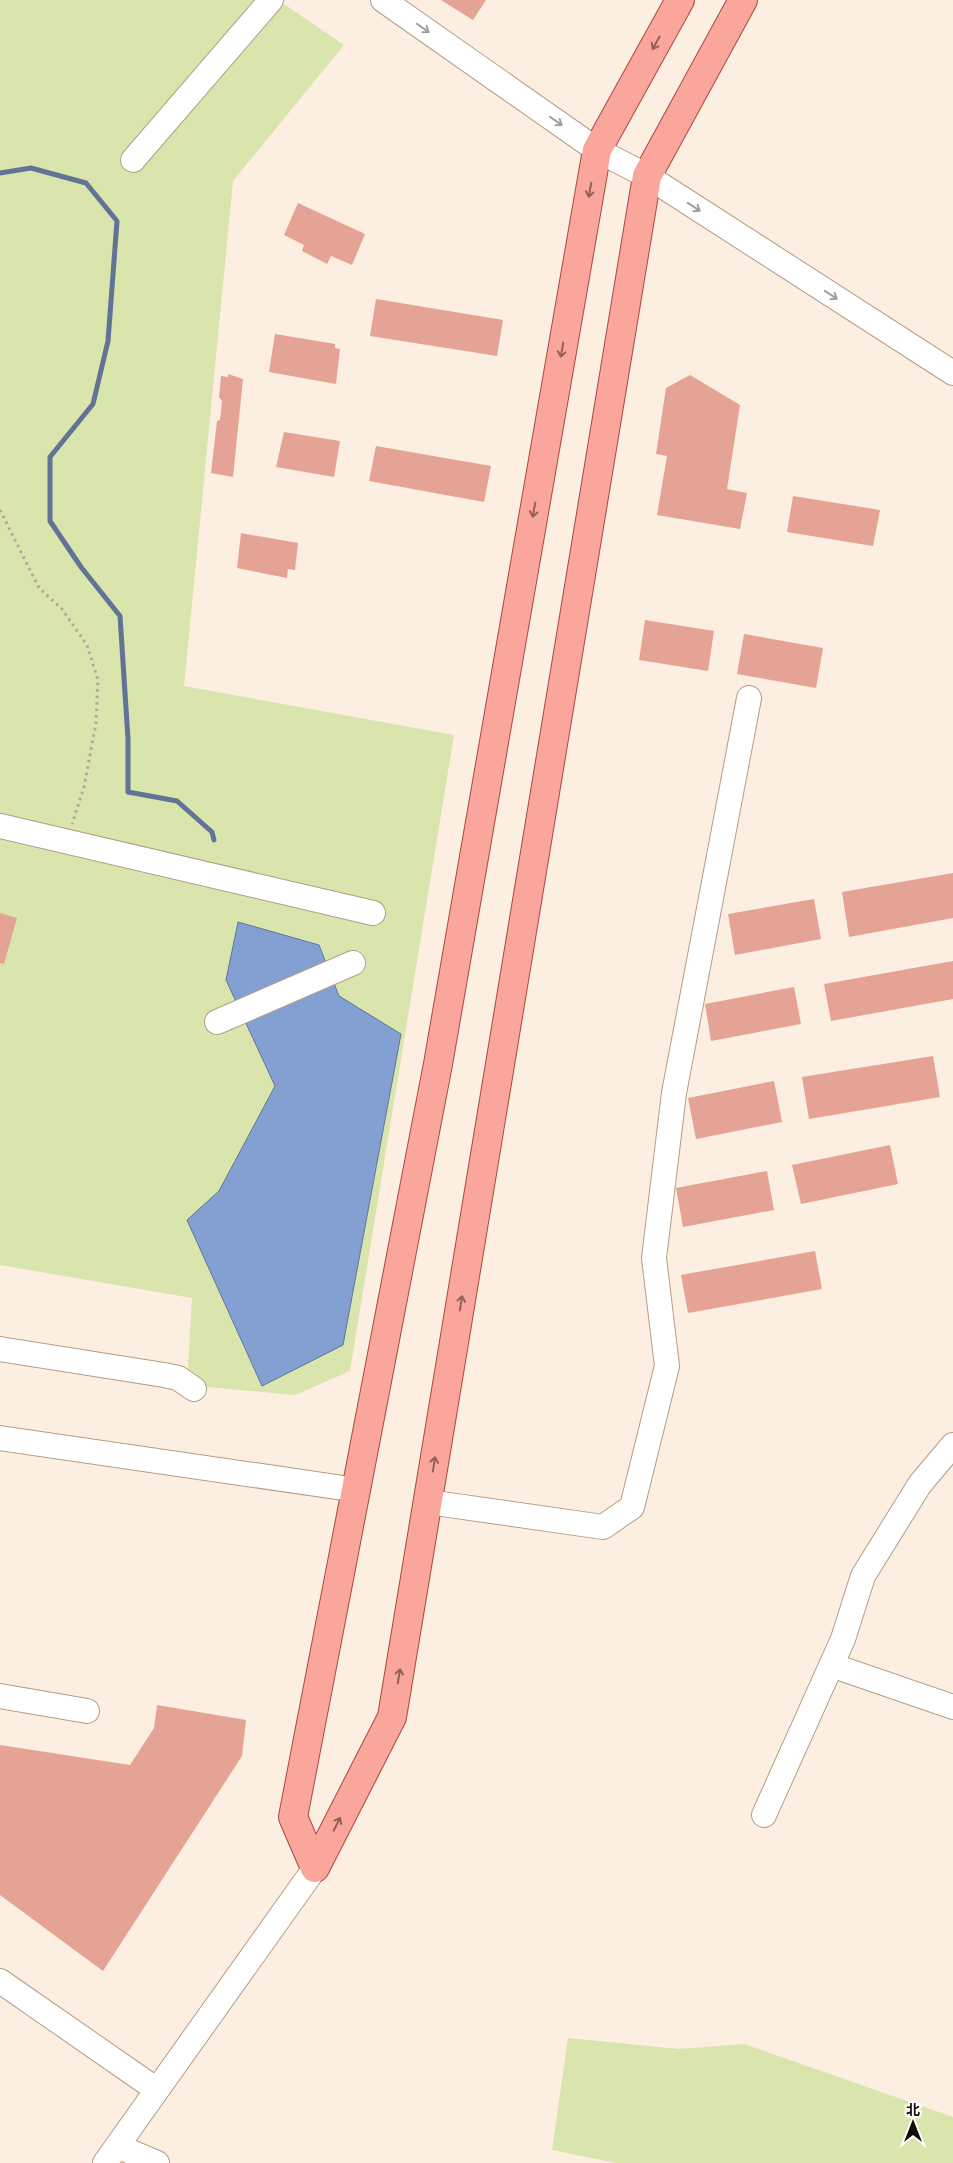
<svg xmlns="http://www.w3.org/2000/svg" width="953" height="2163" viewBox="0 0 953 2163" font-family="'IBM Plex Sans','Noto Sans SC',sans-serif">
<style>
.green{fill:#d9e5ac}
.water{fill:#84a0d3;stroke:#627495}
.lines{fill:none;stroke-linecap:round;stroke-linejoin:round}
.stream{stroke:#627495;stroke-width:5}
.building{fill:#e4a395}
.minor-casing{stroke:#b49d88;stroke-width:26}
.major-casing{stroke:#a8493d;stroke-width:30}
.path{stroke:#b3a79b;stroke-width:3;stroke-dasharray:2.5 4;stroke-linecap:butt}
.minor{stroke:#fff;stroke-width:24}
.major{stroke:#fba69d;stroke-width:28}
.oneway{stroke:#a19e9b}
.oneway2{stroke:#936159}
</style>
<rect width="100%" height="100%" fill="#fceee0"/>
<!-- green -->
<path class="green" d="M0 0H278L344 45 233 181 184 686 454 735 350 1371 295 1395 187 1385 192 1298 0 1265Z
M568 2038 679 2049 744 2044 953 2117V2163H616L552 2150Z"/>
<!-- water -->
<path class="water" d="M238 922 319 945 339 996 401 1034 343 1345 262 1386 187 1220 219 1191 275 1086 226 980Z"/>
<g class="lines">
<!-- stream -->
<path class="stream" d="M0 173 31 168 86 183 117 221 108 341 93 404 50 457V521L81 567 120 616 128 739V792L177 801 212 832 214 840"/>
</g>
<!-- building -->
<path class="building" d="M441 0H486L473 20Z
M298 203 365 234 352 265 331 256 327 264 302 251 304 245 284 235Z
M376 299 503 320 497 356 370 336Z
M275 334 335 344V348L340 349 336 384 269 372Z
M228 374 243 379 233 477 211 473 217 421 220 420 222 401 219 397 221 376 228 377Z
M690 375 740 405 727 489 747 493 740 529 657 515 667 456 656 454 666 388Z
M284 432 340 441 334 477 276 467Z
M376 446 491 466 484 502 369 481Z
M793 496 880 510 873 546 787 532Z
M241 533 298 543 295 570 288 569 287 578 237 568Z
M645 620 714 631 708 671 639 660Z
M744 634 823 648 816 688 737 674Z
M953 873V918L849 937 842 892Z
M814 899 821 939 735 955 728 914Z
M0 913 17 918 4 964 0 963Z
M953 961V999L831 1021 824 984Z
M794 987 801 1024 711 1041 705 1004Z
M933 1056 940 1097 809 1119 802 1077Z
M774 1081 782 1122 696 1139 688 1098Z
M890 1145 898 1184 801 1204 792 1165Z
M767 1171 774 1210 683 1227 676 1188Z
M815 1251 822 1289 688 1313 681 1275Z
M157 1705 246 1720 242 1756 103 1971 0 1895V1745L130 1765 154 1728Z"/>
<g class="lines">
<!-- minor casing -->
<g class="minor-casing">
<path id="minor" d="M383 0 597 150 647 176 953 373
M133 160 271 0
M0 826 373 913
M217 1022 353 963
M0 1349 164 1375 178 1378 194 1389
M0 1438 357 1490
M428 1502 603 1527 632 1507 667 1366 654 1258 674 1093 749 698
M831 1665 953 1707
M0 1696 87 1711
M764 1815 843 1639 863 1576 920 1484 953 1445
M0 1981 157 2090
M117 2146 157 2163
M105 2163 315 1868"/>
</g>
<!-- major casing -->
<g class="major-casing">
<path id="major" d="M315 1868 392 1717 647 176 743 0
M315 1868 293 1817 438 1064 597 150 680 0"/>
</g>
<!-- path -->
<path class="path" d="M0 510 39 588 62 609 87 645 98 680 96 723 84 787 72 824"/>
<!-- minor -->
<use href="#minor" class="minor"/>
<!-- major -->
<use href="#major" class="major"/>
</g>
<!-- one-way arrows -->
<defs><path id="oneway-shaft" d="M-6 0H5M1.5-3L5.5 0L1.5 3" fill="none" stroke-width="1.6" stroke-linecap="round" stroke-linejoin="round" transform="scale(1.25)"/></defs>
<g class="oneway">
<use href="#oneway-shaft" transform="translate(423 28) rotate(35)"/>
<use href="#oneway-shaft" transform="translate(556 121) rotate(35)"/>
<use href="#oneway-shaft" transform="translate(694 207) rotate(33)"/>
<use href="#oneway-shaft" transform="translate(831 295) rotate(33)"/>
</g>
<g class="oneway2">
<use href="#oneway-shaft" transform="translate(656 43) rotate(119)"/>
<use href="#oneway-shaft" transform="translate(590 190) rotate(100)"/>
<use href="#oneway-shaft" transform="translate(562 350) rotate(100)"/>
<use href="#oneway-shaft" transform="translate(534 510) rotate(100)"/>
<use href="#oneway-shaft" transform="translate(461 1303) rotate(-81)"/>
<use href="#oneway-shaft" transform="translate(434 1464) rotate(-81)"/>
<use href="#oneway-shaft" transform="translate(399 1676) rotate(-81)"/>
<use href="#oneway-shaft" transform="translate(337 1824) rotate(-63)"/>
</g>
<!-- north arrow -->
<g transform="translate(913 2123)" stroke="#fefefe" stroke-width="4" paint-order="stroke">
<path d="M0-4L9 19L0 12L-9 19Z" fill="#130c05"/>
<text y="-8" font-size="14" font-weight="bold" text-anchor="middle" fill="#130c05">北</text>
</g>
</svg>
